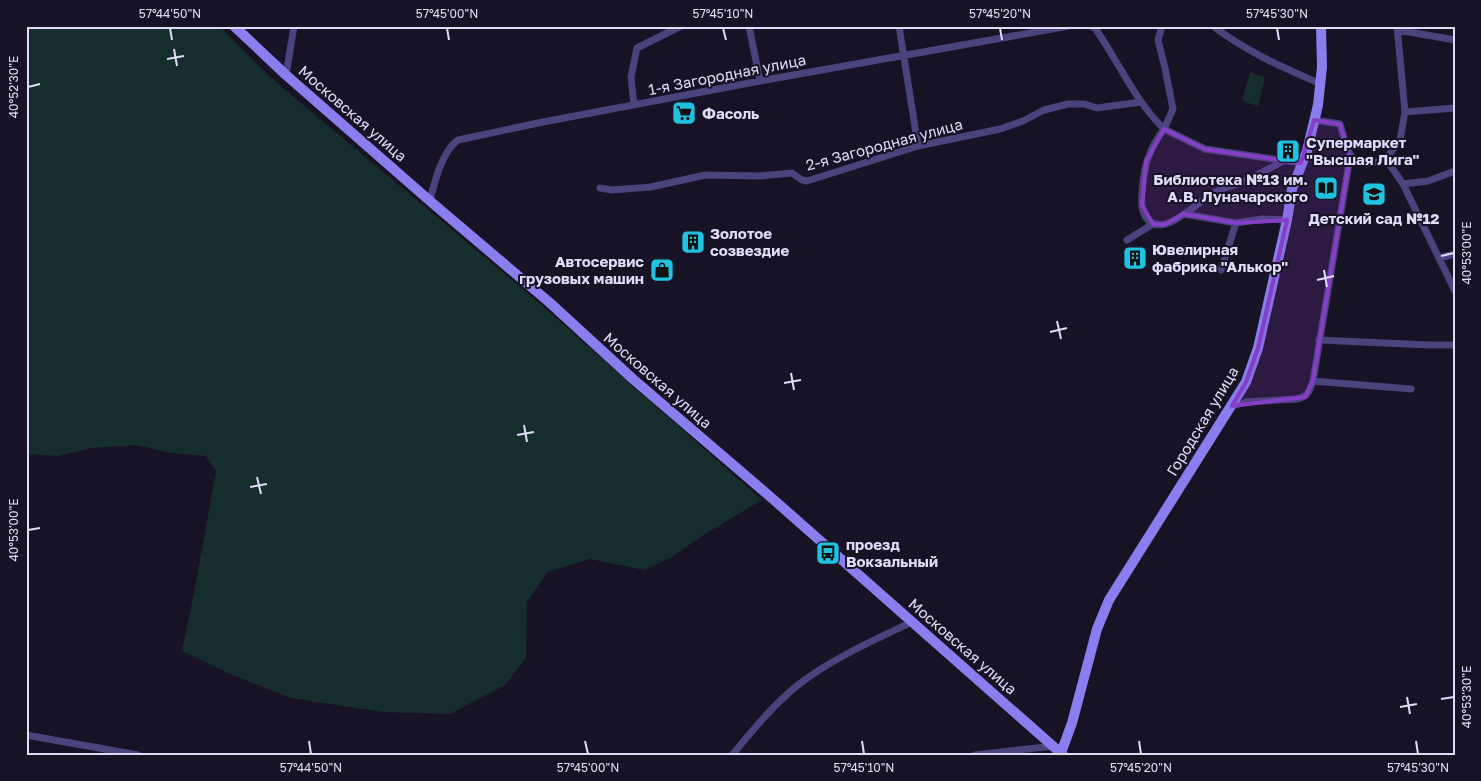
<svg xmlns="http://www.w3.org/2000/svg" width="1481" height="781" viewBox="0 0 1481 781" font-family="'Golos Text',sans-serif">
<style>
.green{fill:#162d2e}
.lines{fill:none;stroke-linecap:round;stroke-linejoin:round}
.street{stroke:#49447d;stroke-width:7}
.secondary{stroke:#887eee;stroke-width:10}
.marked{fill:#853ec5;fill-opacity:0.2;stroke:#853ec5;stroke-width:4;stroke-linejoin:round}
.ticks{fill:none;stroke:#e0dbfa;stroke-width:2}
.labels{text-anchor:middle;dominant-baseline:central;stroke-width:4;stroke-linejoin:round;paint-order:stroke}
.street-label{font-size:15px;fill:#e0dbfa;stroke:#171224}
.poi-label{font-size:15px;font-weight:bold;fill:#e0dbfa;stroke:#171224;text-anchor:start}
.neatline{fill:none;stroke:#e0dbfa;stroke-width:2}
.ticks-label{font-size:12px;text-anchor:middle;fill:#e0dbfa}
</style>
<rect width="100%" height="100%" fill="#171224"/>
<!-- green -->
<path class="green" d="M26 26H219L270 77 530 295 762 500 705 534 672 557 644 570 590 559 548 572 527 602 526 658 505 685 450 714 382 712 291 698 232 675 182 651 195 588 216 471 206 456 171 453 136 445 91 448 59 456 26 454Z
M1250 72 1265 77 1258 106 1242 101Z"/>
<g class="lines">
<!-- street -->
<path class="street" d="M749 26 760 81
M899 26 918 146
M1090 26 1095 28C1118 61 1135 101 1164 129 1148 150 1144 166 1142 193 1141 203 1141 214 1149 221 1166 236 1198 202 1212 194 1219 189 1229 187 1237 184 1254 177 1269 169 1285 160
M1162 26 1158 40 1165 68 1173 109 1164 129 1205 149 1301 163
M1213 26C1247 52 1282 67 1321 84
M1397 26 1405 112 1400 140 1386 159 1403 184 1455 291
M1398 30 1455 40
M286 75 294 26
M634 105 631 77 637 48 681 26
M1405 112 1455 108
M1314 120 1340 124C1349 153 1349 174 1386 159
M1403 184 1428 181 1455 171
M600 188 612 190 651 187 705 175 760 176 792 173 802 180 807 181 918 146 1000 129 1023 121 1044 110 1068 104H1084L1097 108 1141 102
M430 201C434 183 442 151 458 140L543 122 760 81 1069 26
M1184 214 1236 223 1262 219 1287 220
M1127 240 1153 224
M1439 258 1455 254
M1221 270 1236 223
M1319 340 1429 345H1455
M1313 381 1411 389
M1232 406 1246 402 1297 399C1309 396 1309 392 1313 381L1350 157
M26 735 138 755
M732 755C753 730 773 705 798 685 831 659 874 640 912 622
M975 755 1054 746"/>
<!-- secondary -->
<path class="secondary" d="M234 26 286 75 430 201 549 302 633 379 774 500 1063 755
M1061 753 1072 723 1097 629 1109 600 1246 382 1258 348 1287 220 1292 189 1307 151 1318 105 1322 67 1321 26"/>
</g>
<!-- marked area -->
<path class="marked" d="M1314 120 1340 124 1350 157 1313 381 1305 397 1232 406 1246 382 1258 348 1287 220 1236 223 1184 214 1164 225 1153 224 1142 205 1146 162 1164 129 1205 149 1301 163Z"/>
<!-- ticks -->
<path class="ticks" d="M170 28 172 40M447 28 449 40M723 28 726 40M1000 28 1002 40M1277 28 1279 40M174 49 177 66M167 59 184 56M28 87 40 84M1441 256 1454 253M1324 270 1327 287M1317 280 1334 276M1057 321 1061 339M1050 332 1067 328M791 373 794 390M784 383 801 380M524 425 527 442M517 435 534 432M257 477 261 494M250 487 267 484M28 530 40 528M1407 697 1410 714M1441 699 1454 697M1400 707 1417 704M309 741 311 754M585 741 588 754M862 741 864 754M1139 741 1141 754M1416 741 1418 754"/>
<!-- icons -->
<defs>
<g id="supermarket-square" transform="scale(1.25)"><rect x="-9" y="-9" width="18" height="18" rx="4" fill="#20c2e1" stroke="#171224"/><path d="M-6-5.5h2.5l.6 2H6L4.5 2H-2.5L-4.4-4H-6ZM-1.5 3.2a1.3 1.3 0 1 0 .1 0ZM3 3.2a1.3 1.3 0 1 0 .1 0Z" fill="#111"/></g>
<g id="building-square" transform="scale(1.25)"><rect x="-9" y="-9" width="18" height="18" rx="4" fill="#20c2e1" stroke="#171224"/><path d="M-4-6H4V6H1V3H-1V6H-4ZM-2.5-4.3h1.7v1.8h-1.7ZM.8-4.3h1.7v1.8H.8ZM-2.5-1h1.7V.8h-1.7ZM.8-1h1.7V.8H.8Z" fill="#111"/></g>
<g id="library-square" transform="scale(1.25)"><rect x="-9" y="-9" width="18" height="18" rx="4" fill="#20c2e1" stroke="#171224"/><path d="M-6-4Q-3-5.5-.7-3.5V5Q-3 3-6 4ZM6-4Q3-5.5 .7-3.5V5Q3 3 6 4Z" fill="#111"/></g>
<g id="school-square" transform="scale(1.25)"><rect x="-9" y="-9" width="18" height="18" rx="4" fill="#20c2e1" stroke="#171224"/><path d="M0-5L7-2L0 1L-7-2ZM-4 1L0 2.5L4 1V4Q0 6-4 4Z" fill="#111"/></g>
<g id="shop-square" transform="scale(1.25)"><rect x="-9" y="-9" width="18" height="18" rx="4" fill="#20c2e1" stroke="#171224"/><path d="M-5-2.5h2.3a2.7 3.5 0 0 1 5.4 0H5L5.5 6h-11ZM-1.5-2.5h3a1.5 2.3 0 0 0-3 0Z" fill="#111"/></g>
<g id="bus-square" transform="scale(1.25)"><rect x="-9" y="-9" width="18" height="18" rx="4" fill="#20c2e1" stroke="#171224"/><path d="M-5-6H5V4H4V6H2V4H-2V6H-4V4H-5ZM-3.5-4V0h7V-4ZM-3.5 1.2v1.5H-2V1.2ZM2 1.2v1.5H3.5V1.2Z" fill="#111"/></g>
</defs>
<g fill-rule="evenodd">
<use href="#supermarket-square" x="684" y="113"/>
<use href="#building-square" x="1288" y="151"/>
<use href="#library-square" x="1326" y="188"/>
<use href="#school-square" x="1374" y="194"/>
<use href="#building-square" x="693" y="242"/>
<use href="#building-square" x="1135" y="258"/>
<use href="#shop-square" x="662" y="270"/>
<use href="#bus-square" x="828" y="553"/>
</g>
<g class="labels">
<!-- street labels -->
<g class="street-label">
<text transform="translate(727 74) rotate(-11)">1-я Загородная улица</text>
<text transform="translate(353 113) rotate(41)">Московская улица</text>
<text transform="translate(884 144) rotate(-15)">2-я Загородная улица</text>
<text transform="translate(658 380) rotate(41)">Московская улица</text>
<text transform="translate(1202 421) rotate(-59)">Городская улица</text>
<text transform="translate(963 646) rotate(41)">Московская улица</text>
</g>
<!-- poi labels -->
<g class="poi-label">
<text x="702" y="113">Фасоль</text>
<text x="1306" y="142">Супермаркет<tspan x="1306" dy="17">"Высшая Лига"</tspan></text>
<text x="1308" y="179" text-anchor="end">Библиотека №13 им.<tspan x="1308" dy="17">А.В. Луначарского</tspan></text>
<text x="1374" y="218" text-anchor="middle">Детский сад №12</text>
<text x="710" y="233">Золотое<tspan x="710" dy="17">созвездие</tspan></text>
<text x="1152" y="249">Ювелирная<tspan x="1152" dy="17">фабрика "Алькор"</tspan></text>
<text x="644" y="261" text-anchor="end">Автосервис<tspan x="644" dy="17">грузовых машин</tspan></text>
<text x="846" y="544">проезд<tspan x="846" dy="17">Вокзальный</tspan></text>
</g>
</g>
<!-- border -->
<rect width="1481" height="781" fill="none" stroke="#171224" stroke-width="55"/>
<rect x="28" y="28" width="1426" height="726" class="neatline"/>
<g class="ticks-label">
<text x="170" y="18">57°44'50"N</text>
<text x="447" y="18">57°45'00"N</text>
<text x="723" y="18">57°45'10"N</text>
<text x="1000" y="18">57°45'20"N</text>
<text x="1277" y="18">57°45'30"N</text>
<text transform="translate(14 87) rotate(-90)" y="4">40°52'30"E</text>
<text transform="translate(1467 253) rotate(-90)" y="4">40°53'00"E</text>
<text transform="translate(14 530) rotate(-90)" y="4">40°53'00"E</text>
<text transform="translate(1467 697) rotate(-90)" y="4">40°53'30"E</text>
<text x="311" y="772">57°44'50"N</text>
<text x="588" y="772">57°45'00"N</text>
<text x="864" y="772">57°45'10"N</text>
<text x="1141" y="772">57°45'20"N</text>
<text x="1418" y="772">57°45'30"N</text>
</g>
</svg>
